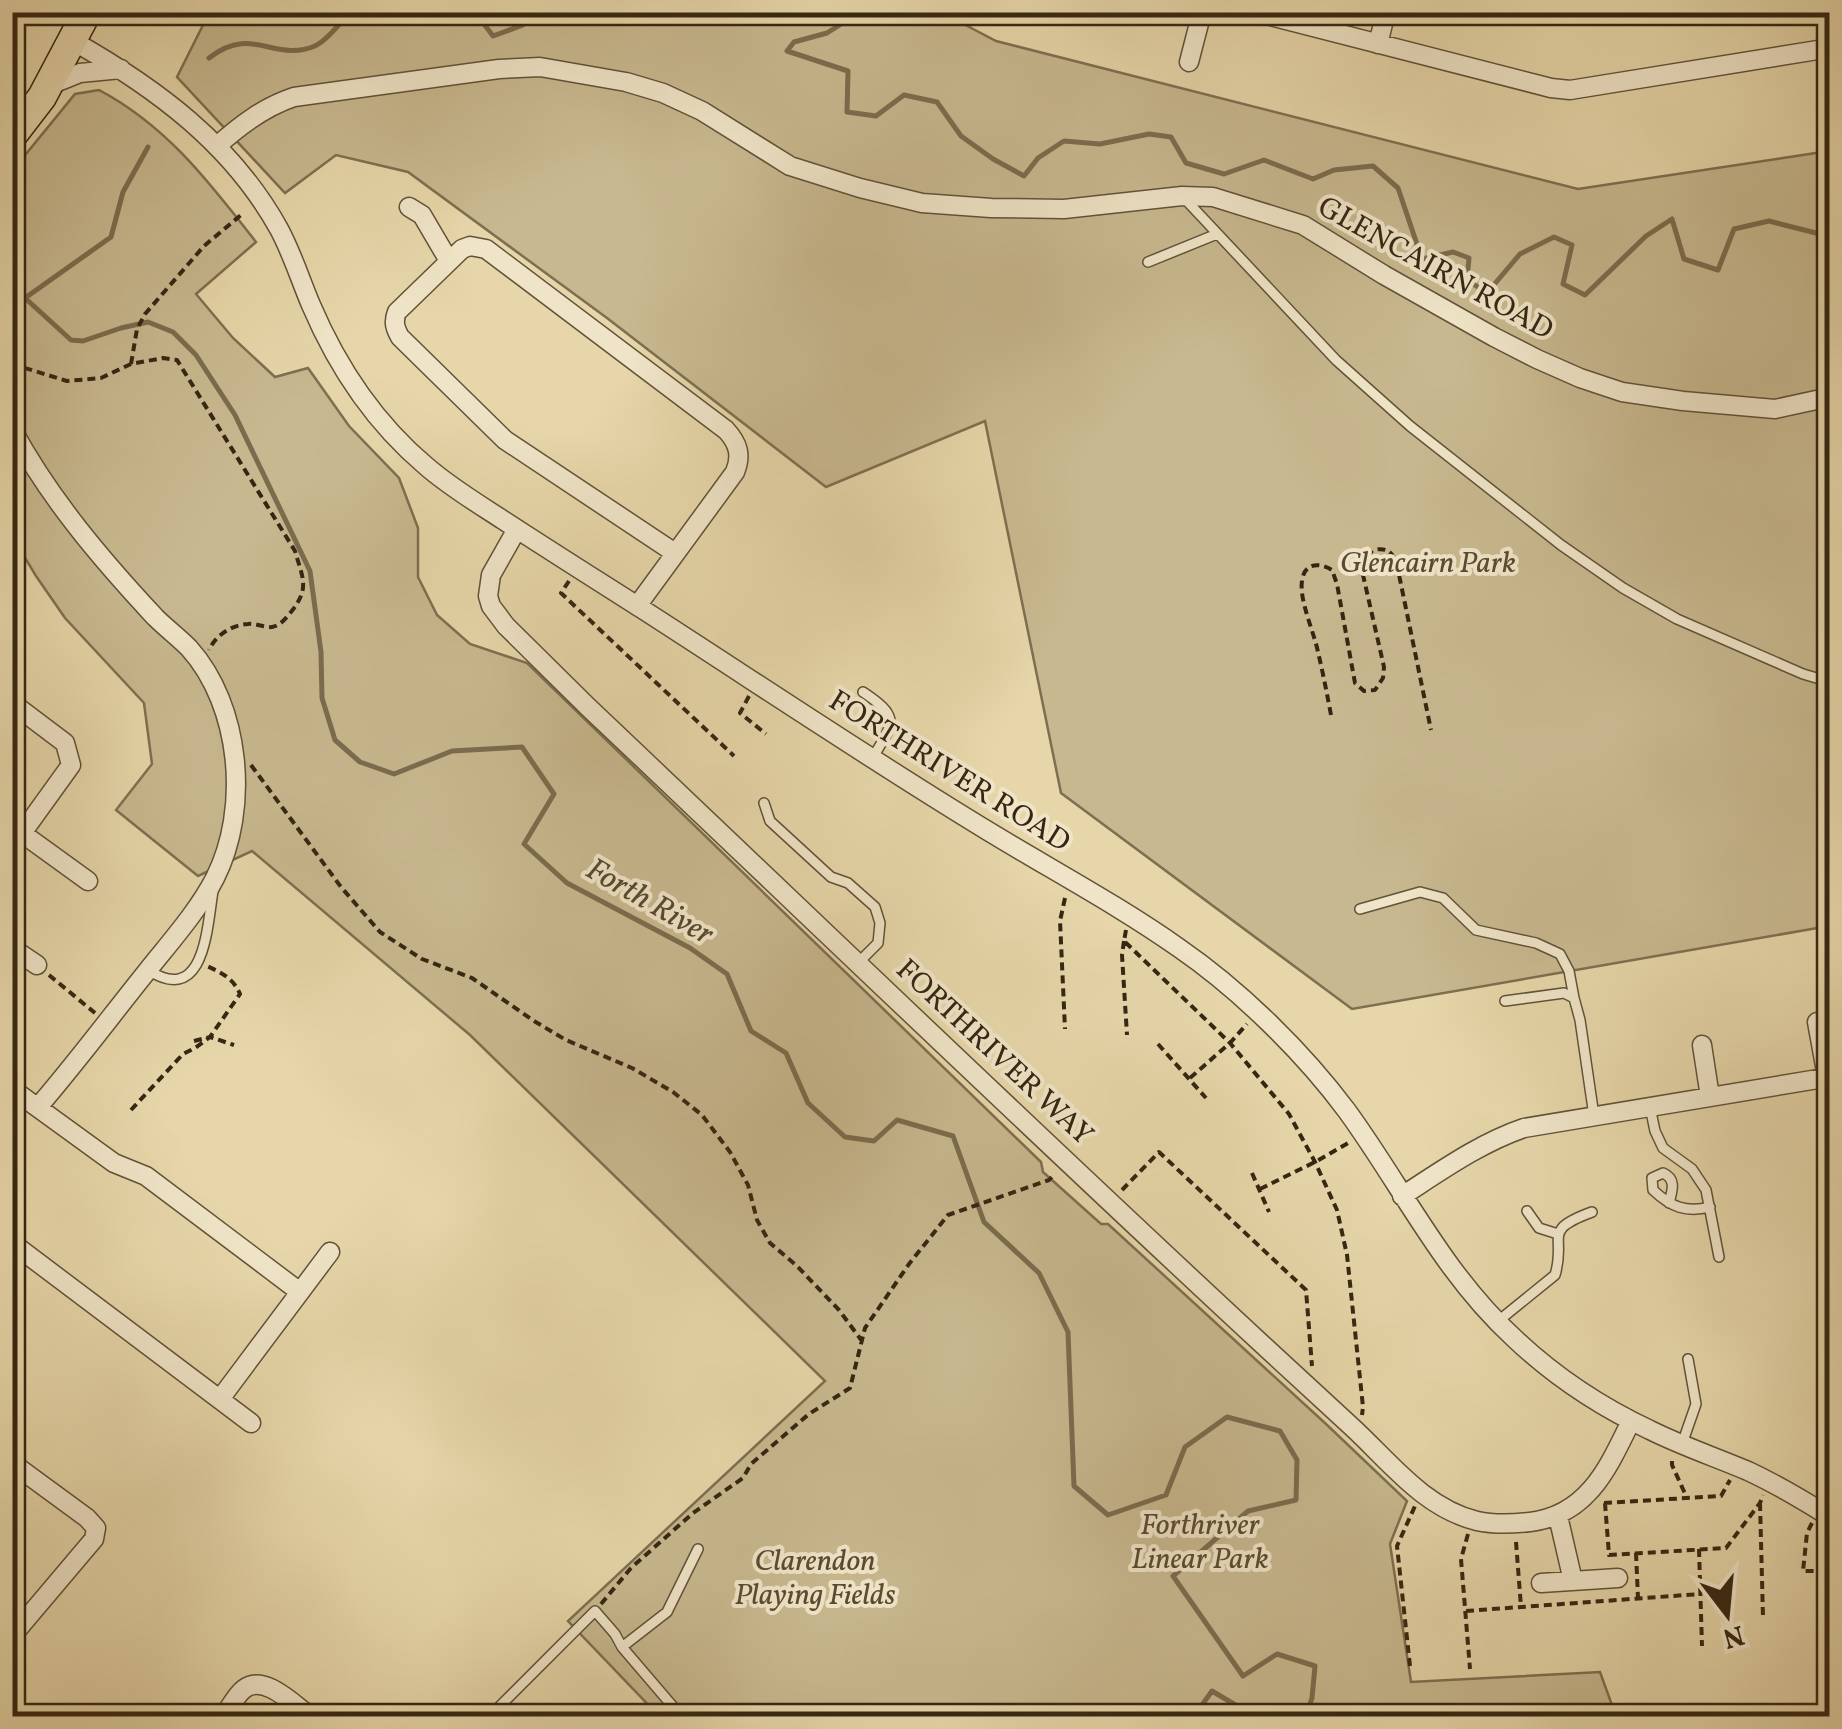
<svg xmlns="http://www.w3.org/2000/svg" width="1842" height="1729" viewBox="0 0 1842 1729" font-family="Vollkorn,serif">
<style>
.green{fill:#c8b88f;stroke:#7e6f50;stroke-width:2.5}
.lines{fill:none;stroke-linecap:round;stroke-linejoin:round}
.stream{stroke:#7b6c4e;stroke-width:5}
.service-casing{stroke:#615238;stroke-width:12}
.minor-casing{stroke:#615238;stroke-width:21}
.trunk-casing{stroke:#352612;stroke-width:31}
.path{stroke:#352612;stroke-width:4;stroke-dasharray:8 5;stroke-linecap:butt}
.service{stroke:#efe4c7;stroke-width:9}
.minor{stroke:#efe4c7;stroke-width:18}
.trunk{stroke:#e6d6a9;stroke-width:28}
.labels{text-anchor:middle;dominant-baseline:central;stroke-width:8;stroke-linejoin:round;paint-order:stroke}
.street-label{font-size:30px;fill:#352612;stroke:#efe4c7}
.park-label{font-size:30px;font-style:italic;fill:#5a4a31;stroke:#efe4c7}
.water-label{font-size:32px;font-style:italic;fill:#584930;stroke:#efe4c7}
</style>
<rect width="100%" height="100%" fill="#e6d6a9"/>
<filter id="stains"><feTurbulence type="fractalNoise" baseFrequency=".002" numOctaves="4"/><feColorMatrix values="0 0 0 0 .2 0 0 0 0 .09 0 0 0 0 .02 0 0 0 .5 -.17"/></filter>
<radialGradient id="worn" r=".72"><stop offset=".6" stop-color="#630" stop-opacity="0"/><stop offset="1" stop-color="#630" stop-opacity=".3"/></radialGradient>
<!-- green -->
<path class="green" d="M941 12 996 41 1578 189 1829 151V926L1352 1009 1061 793 985 421 826 487 607 318 408 172 336 155 285 193 177 77 209 13Z
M99 90C167 126 209 182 256 242L196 294 233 338 275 377 308 368 349 426 399 478 418 528V577L437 615 470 644 527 663 1041 1162 1043 1172 1101 1224H1108L1326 1424 1407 1501 1390 1544 1411 1682 1600 1672 1616 1716H659L568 1621 825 1381 470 1035 252 851 198 876 116 810 152 764 144 703 65 618 36 576 13 538V170L75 94Z"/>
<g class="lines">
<!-- stream -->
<path class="stream" d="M475 12 493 36 523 25 526 12
M845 12 846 21 827 33 794 42 787 51 848 71 847 112 876 116 904 95 937 102 961 136 993 159 1024 176 1038 158 1064 141 1100 144 1149 134 1171 137 1186 163 1224 174 1264 160 1313 179 1334 170 1373 166 1398 188 1422 259 1453 252 1469 258 1467 280 1487 293 1520 254 1554 237 1572 245 1563 284 1585 295 1646 236 1672 219 1684 259 1718 270 1734 229 1769 221 1816 233H1830
M209 58C252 24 274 63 315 46 326 41 336 28 344 19L369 18 392 20 407 12
M148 147 123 192 111 237 25 298 71 340 83 341 121 328 148 322 173 332 196 355 235 415 310 571 321 652 322 698 335 740 360 762 394 774 452 751 522 747 554 794 524 844 567 883 690 948 727 974 751 1031 786 1053 808 1103 845 1137 874 1141 897 1120 953 1136 984 1222 1039 1273 1068 1332 1074 1486 1108 1515 1166 1495 1185 1447 1227 1417 1280 1431 1297 1460 1296 1500 1248 1511 1173 1576 1243 1676 1277 1654 1315 1666 1312 1698 1306 1716
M1204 1716 1197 1712 1212 1691 1254 1716"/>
<!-- service casing -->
<g class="service-casing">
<path id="service" d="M1184 198 1336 360 1410 426 1561 545 1623 588 1677 619 1803 674 1830 682
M1148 262 1217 234
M863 692C902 718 893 723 872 759
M764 803 770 821 831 877 848 883 875 907 880 923 878 943 858 963
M1360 909 1420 892 1443 898 1476 930 1536 943 1560 954 1569 971 1574 998
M148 970C205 1007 207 927 213 891
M1505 1001 1564 993 1574 998 1580 1020 1594 1116
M1650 1107 1655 1131 1663 1148 1692 1169 1706 1190 1719 1257
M1669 1203C1672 1191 1677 1179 1663 1173L1652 1178 1653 1190C1671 1207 1686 1213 1710 1207
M1527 1211 1539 1228 1558 1234
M1497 1322 1555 1275C1567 1236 1540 1231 1592 1212
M1682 1444 1696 1404 1688 1359
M1822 1466 1830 1465
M622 1647 667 1612 698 1549
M490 1716 595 1611 615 1634 622 1647 681 1716"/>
</g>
<!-- minor casing -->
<g class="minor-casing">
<path id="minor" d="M1255 12 1551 88 1570 90 1830 48
M73 41C156 88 232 144 279 229 292 253 300 279 311 305 337 366 375 423 426 466 450 487 477 503 503 520 549 550 595 579 642 609 757 683 871 760 988 831 1052 870 1118 905 1179 948 1240 990 1303 1052 1347 1111 1403 1188 1443 1273 1514 1338 1554 1376 1601 1407 1650 1430 1682 1446 1715 1457 1748 1471 1776 1484 1803 1500 1830 1517
M1378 44 1386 12
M1189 62 1202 12
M50 85 80 73 121 69
M217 146C240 125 264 107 294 97L499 69 540 67 626 82 663 93 702 111 790 166 860 188 922 203 991 208 1064 209 1182 196 1213 197 1303 225 1384 275 1494 337 1537 359 1580 378 1622 392 1683 401 1775 409 1830 397
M409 207 422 215 449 261
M12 429C50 499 101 559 155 617 166 628 178 637 189 648 241 706 250 809 215 878 198 911 171 941 148 970 111 1016 76 1063 38 1107
M517 529 491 575 488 596 491 606 506 626 588 707C813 920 1036 1135 1263 1345 1293 1373 1323 1400 1352 1427 1390 1462 1424 1508 1477 1521 1495 1525 1512 1524 1530 1522 1588 1515 1608 1468 1631 1421
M637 606 735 472C742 455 738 443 726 430L486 249 470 246 462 249 397 312C393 322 395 328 400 337L505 440 675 553
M12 703 65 743 71 765 12 847
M12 826 88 881
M12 948 37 965
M1817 1022 1827 1077
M1702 1045 1710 1097
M12 1089 114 1163 146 1176 300 1292
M1402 1196C1441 1171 1480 1143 1524 1128L1830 1077
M12 1243 251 1423
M220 1399 330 1252
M12 1463 87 1518 96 1528 94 1539 12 1636
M1558 1516 1573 1581
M1541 1583 1618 1578
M223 1716C230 1708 236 1695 244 1689 264 1673 294 1705 310 1716"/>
</g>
<!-- trunk casing -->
<g class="trunk-casing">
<path id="trunk" d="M12 136 42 97 87 12"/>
</g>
<!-- path -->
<path class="path" d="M12 364 67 381 101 378 131 364 163 358 177 360 295 551C303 579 310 588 291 612 286 618 280 626 272 627 265 628 256 623 248 624 231 625 216 635 209 650
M131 364 137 329 145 314 204 246 241 215
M569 581 561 593 734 756
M749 696 740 713 766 734
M1331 715C1327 694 1323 673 1318 652 1314 632 1299 600 1302 581 1304 563 1319 562 1332 570L1337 584 1355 683 1364 691 1375 690 1383 678 1384 667 1363 575C1363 564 1365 558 1373 550 1387 547 1393 552 1397 565L1431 730
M251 765 341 887 380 932 422 959 472 978 534 1021 566 1040 632 1068 673 1092 702 1115 730 1152 748 1185 757 1220 770 1243 797 1266 839 1310 862 1341
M1065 898 1060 921 1065 1029
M1126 930 1124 941 1230 1043 1289 1114 1315 1162 1337 1210 1347 1255 1363 1407 1362 1415
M1124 941 1122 955 1127 1035
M49 975 95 1013
M194 1041 210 1037 240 994C233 978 222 973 207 966
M1158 1044 1206 1098
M1190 1078 1230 1043 1247 1024
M131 1110 183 1054 195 1048 210 1037 234 1045
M1252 1173 1269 1212
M1260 1189 1315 1162 1350 1142
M1122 1190 1159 1152 1306 1290 1312 1366
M1672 1461V1465L1687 1498
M1604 1503 1721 1496 1730 1480
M1605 1503 1609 1555 1726 1548 1760 1503 1763 1495
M1760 1503 1763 1617
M1812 1523 1807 1533 1803 1571H1830
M1468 1534 1461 1559 1470 1669
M1516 1542 1521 1607
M1699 1549 1702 1646
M1636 1553 1638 1598
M601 1604 631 1568 693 1513 743 1478 751 1464 809 1414 850 1388 865 1328 909 1264 948 1215 1049 1180 1053 1176
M1466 1611 1700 1594
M1410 1666 1397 1546 1415 1506"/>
<!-- service -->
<use href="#service" class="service"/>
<!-- minor -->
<use href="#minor" class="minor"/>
<!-- trunk -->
<use href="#trunk" class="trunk"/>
</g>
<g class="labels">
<!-- street labels -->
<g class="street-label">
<text transform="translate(1435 269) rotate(29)">GLENCAIRN ROAD</text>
<text transform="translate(949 772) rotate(32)">FORTHRIVER ROAD</text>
<text transform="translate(994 1053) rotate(43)">FORTHRIVER WAY</text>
</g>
<!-- park labels -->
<g class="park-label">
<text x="1428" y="564">Glencairn Park</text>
<text x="1200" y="1526">Forthriver<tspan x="1200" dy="34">Linear Park</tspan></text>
<text x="815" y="1562">Clarendon<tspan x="815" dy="34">Playing Fields</tspan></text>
</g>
<!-- water labels -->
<g class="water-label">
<text transform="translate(649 903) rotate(30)">Forth River</text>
</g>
</g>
<!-- margin -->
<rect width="1842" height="1729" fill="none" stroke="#e6d6a9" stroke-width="50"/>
<rect x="15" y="15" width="1812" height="1699" fill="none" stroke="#352612" stroke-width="5"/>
<rect x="25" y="25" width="1792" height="1679" fill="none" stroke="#352612" stroke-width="2.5"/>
<!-- north arrow -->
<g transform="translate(1727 1614) rotate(164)" stroke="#efe4c7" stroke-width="8" paint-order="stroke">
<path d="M0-8L18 38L0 25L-18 38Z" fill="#352612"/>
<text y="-15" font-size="28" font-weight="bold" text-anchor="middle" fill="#352612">N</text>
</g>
<rect width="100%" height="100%" filter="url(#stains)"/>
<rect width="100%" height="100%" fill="url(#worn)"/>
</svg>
